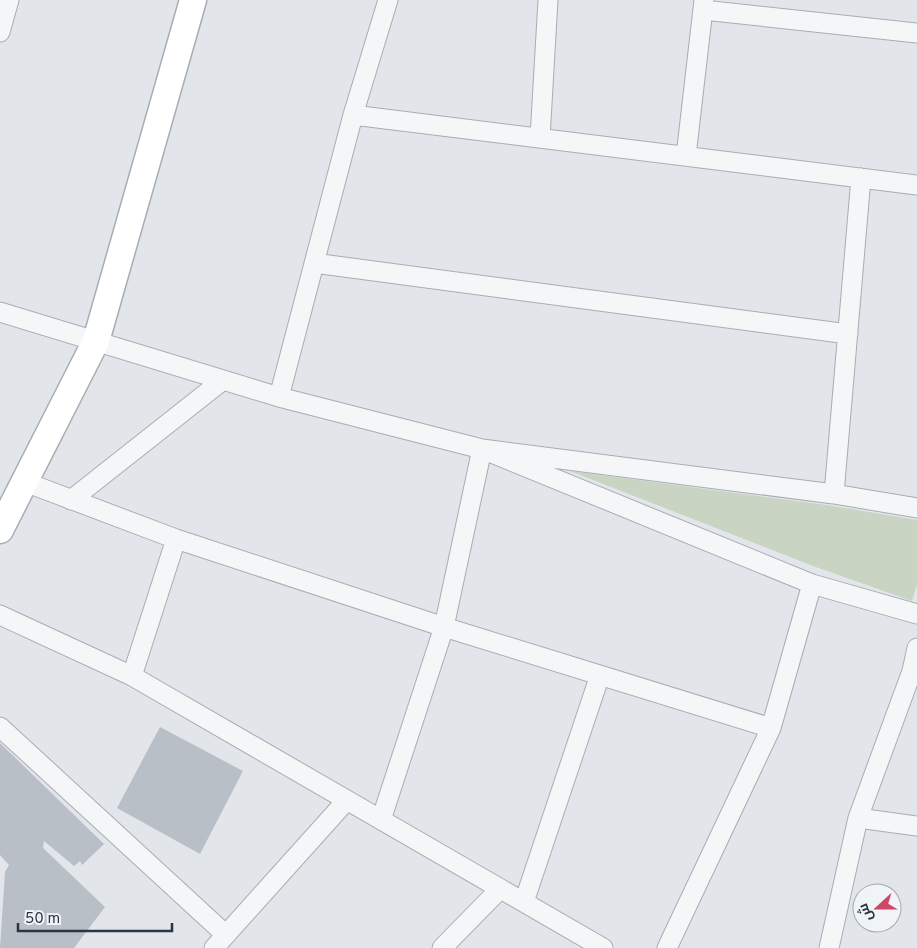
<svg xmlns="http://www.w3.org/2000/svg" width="917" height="948" viewBox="0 0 917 948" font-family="Overpass,Cairo,sans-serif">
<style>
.green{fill:#c9d4c3}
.building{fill:#b9bfc7}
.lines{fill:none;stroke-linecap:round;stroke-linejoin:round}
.street-casing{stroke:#a7adb4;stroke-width:21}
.secondary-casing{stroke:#a7adb4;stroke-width:29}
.street{stroke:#f4f6f8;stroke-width:19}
.secondary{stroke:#fff;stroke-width:26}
</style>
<rect width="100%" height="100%" fill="#e2e6ea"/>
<!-- green -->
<path class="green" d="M570 471 827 505 917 520V584L912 601 813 566Z"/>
<!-- building -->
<path class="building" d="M160 727 243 771 200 854 117 808Z
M0 743 104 844 82 865 80 861 74 866 44 841 43 848 105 907 74 948H0L5 872 9 865 0 855Z"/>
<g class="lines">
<!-- street casing -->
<g class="street-casing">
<path id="street" d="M703 10 917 33
M0 32 9 0
M353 115 917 185
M540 138 548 0
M686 156 704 0
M314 263 848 334
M0 312 279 397 482 449 812 584 917 614
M279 397 353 115 388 0
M25 482 176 539 444 627 771 728
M834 494 861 178
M71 500 223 380
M0 615 132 676 603 948
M132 676 176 539
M0 727 226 935
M858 818 917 826
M381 820 444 627 482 449 834 494 917 508
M524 902 600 675
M214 948 347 800
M442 948 500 889
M667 948 771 728 812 584
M829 948 858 818 912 671 917 648"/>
</g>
<!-- secondary casing -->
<g class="secondary-casing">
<path id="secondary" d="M0 530 96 341 193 0"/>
</g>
<!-- street -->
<use href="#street" class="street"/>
<!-- secondary -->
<use href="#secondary" class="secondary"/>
</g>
<!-- north arrow -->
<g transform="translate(877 908) rotate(249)"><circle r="24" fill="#f1f4f7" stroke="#a1a8af"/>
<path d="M0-4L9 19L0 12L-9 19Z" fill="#ce4768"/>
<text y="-8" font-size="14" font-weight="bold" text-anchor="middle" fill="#2a3542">ش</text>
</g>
<!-- scale -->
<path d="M18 923v8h154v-8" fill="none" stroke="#2a3542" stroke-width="2.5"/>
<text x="25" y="923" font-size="15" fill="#2a3542" stroke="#f1f4f7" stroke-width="4" paint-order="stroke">50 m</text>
</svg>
